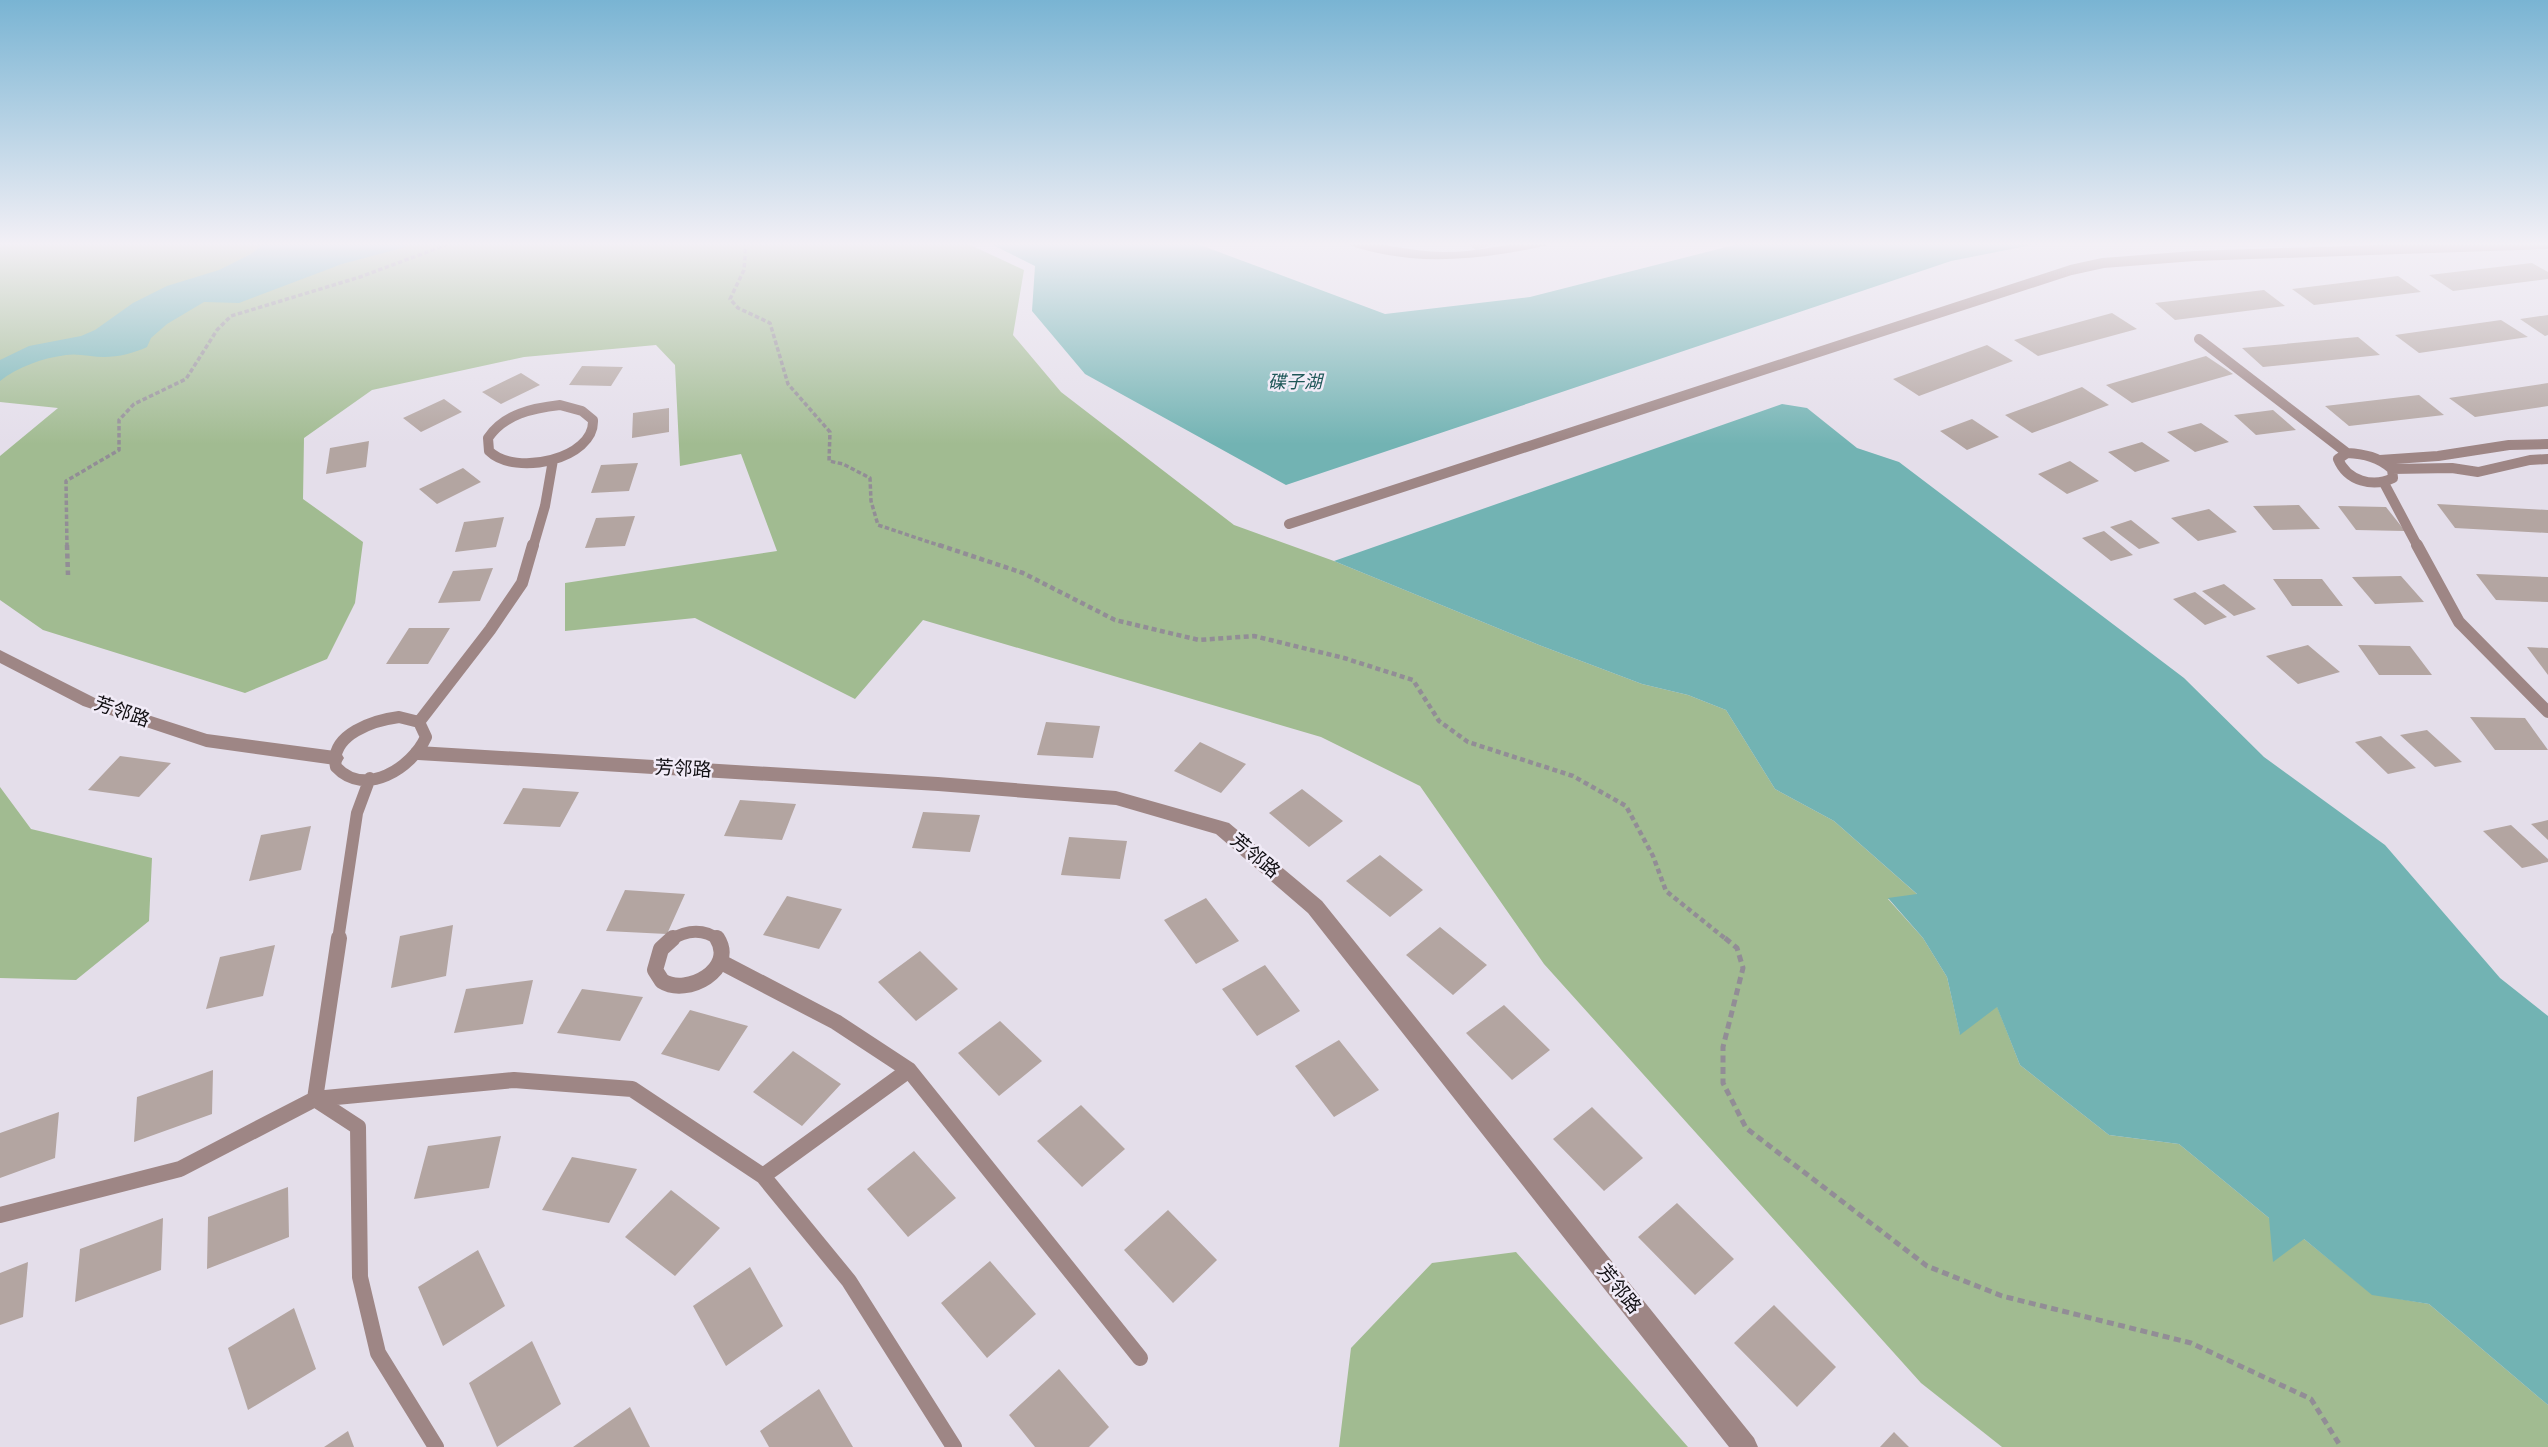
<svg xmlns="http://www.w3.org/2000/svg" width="2548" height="1447" viewBox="0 0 2548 1447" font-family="'Varela Round','Noto Sans SC',sans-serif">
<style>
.green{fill:#a1bb91}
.water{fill:#72b3b3}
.building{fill:#b3a5a1}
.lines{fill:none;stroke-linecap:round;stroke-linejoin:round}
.path-far2{stroke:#928d96;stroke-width:3.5;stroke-dasharray:4.5 2.5;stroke-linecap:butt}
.path-far1{stroke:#928d96;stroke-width:4.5;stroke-dasharray:5 3.5;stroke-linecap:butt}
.path{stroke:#928d96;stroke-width:5;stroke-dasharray:7 4.5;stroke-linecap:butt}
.service-far2{stroke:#9e8685;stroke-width:10}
.service-far1{stroke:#9e8685;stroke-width:12}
.service{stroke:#9e8685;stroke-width:16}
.minor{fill:#9e8685;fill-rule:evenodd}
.labels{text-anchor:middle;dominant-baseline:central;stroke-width:5;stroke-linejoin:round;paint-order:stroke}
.far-water-label{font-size:18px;font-style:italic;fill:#1e5657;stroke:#f1ebf7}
.street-label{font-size:19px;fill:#110f13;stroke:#f1ebf7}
</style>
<rect width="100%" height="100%" fill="#e4deea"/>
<!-- green -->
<path class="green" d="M0 242H964L1024 270 1013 335 1061 392 1234 525 1334 561 1539 645 1642 684 1688 695 1726 710 1775 789 1834 821 1918 895 1888 899 1923 938 1947 977 1960 1034 1997 1006 2020 1065 2109 1135 2179 1144 2269 1218 2304 1239 2372 1294 2429 1304 2548 1405V1447H2002L1921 1383 1544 964 1420 786 1321 737 923 620 855 699 695 618 565 631V583L777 551 741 454 680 466 675 365 656 345 524 357 372 390 304 438 303 499 363 542 355 603 327 659 245 693 43 630 0 600V456L58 408 0 402Z
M0 787 31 829 152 858 149 921 76 980 0 978Z
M1516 1252 1688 1447H1339L1351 1348 1432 1263Z"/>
<!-- water -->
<path class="water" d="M266 242H416L402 248 342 264 239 303 204 302 167 324 151 338 147 347C134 353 119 357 104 357 92 357 78 353 66 355 43 358 17 367 0 381V360L29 346 81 336 95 330 133 303 167 286 219 270 251 254Z
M987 242H1192L1385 314 1530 297 1746 242H2047L1951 261 1286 485 1085 374 1032 311 1035 266Z
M1782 404 1807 408 1857 448 1899 462 2184 678 2264 757 2385 845 2500 978 2548 1016V1405L2429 1304 2372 1295 2304 1239 2273 1262 2269 1218 2179 1144 2109 1135 2020 1065 1997 1007 1960 1035 1947 977 1923 938 1888 898 1917 894 1834 821 1775 789 1726 710 1688 695 1642 684 1539 645 1334 561Z"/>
<!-- building -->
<path class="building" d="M1465 242H1502L1476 250Z
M2532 263 2548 272V279L2453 291 2429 275Z
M2398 276 2421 292 2314 305 2292 289Z
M2264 290 2285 306 2175 320 2155 303Z
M2112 313 2137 329 2038 356 2014 340Z
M2548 315V335L2545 336 2520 319Z
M2501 320 2528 337 2419 353 2395 335Z
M2358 337 2380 355 2263 367 2242 348Z
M1987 345 2013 361 1919 396 1893 379Z
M2206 356 2233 374 2132 403 2106 385Z
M582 366 623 367 611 386 569 385Z
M521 373 540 385 501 404 482 392Z
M2548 383V406L2475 417 2449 398Z
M2082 387 2109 405 2032 433 2005 415Z
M2419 395 2444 415 2349 426 2325 406Z
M444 399 462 412 421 432 403 418Z
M669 408V432L632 438 633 413Z
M2273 410 2296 430 2256 435 2234 415Z
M1972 419 1999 437 1967 450 1940 431Z
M2201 423 2229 442 2195 452 2167 432Z
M369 441 366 467 326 474 330 448Z
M2142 442 2170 461 2135 472 2108 452Z
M2070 461 2099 481 2067 494 2038 474Z
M638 463 629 491 591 493 601 465Z
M463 468 481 482 437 504 419 489Z
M2437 504 2548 510V533L2455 528Z
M2299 505 2320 529 2273 530 2253 506Z
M2338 506 2386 507 2405 531 2356 530Z
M2209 509 2237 532 2198 541 2171 518Z
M635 516 625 546 585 548 596 518Z
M504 517 496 547 455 552 464 522Z
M2131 520 2160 543 2139 549 2110 527Z
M2104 531 2133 555 2111 561 2082 538Z
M493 568 480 601 438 603 453 571Z
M2476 574 2548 577V602L2496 600Z
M2401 576 2424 602 2375 604 2352 577Z
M2273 579H2322L2343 606H2292Z
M2224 584 2256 609 2234 616 2202 591Z
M2195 592 2227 617 2205 625 2173 599Z
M409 628H450L428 664H386Z
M2308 645 2340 672 2298 684 2266 656Z
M2358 645 2410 646 2432 675H2379Z
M2527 647 2548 648V675Z
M2470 717 2525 718 2548 750H2495Z
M1046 722 1100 726 1093 758 1037 755Z
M2427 730 2462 762 2435 767 2400 735Z
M2381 736 2416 768 2388 774 2355 742Z
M1200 742 1246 764 1221 793 1174 771Z
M120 756 171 763 139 797 88 790Z
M523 788 579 792 560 827 503 824Z
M1302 789 1343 821 1309 847 1269 813Z
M740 800 796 804 782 840 724 836Z
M923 812 980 815 970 852 912 848Z
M2548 820V840L2531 824Z
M2511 825 2548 859V862L2522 868 2483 831Z
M311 826 301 870 249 881 261 835Z
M1069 837 1127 841 1120 879 1061 875Z
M1380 855 1423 890 1390 917 1346 881Z
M625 890 685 894 667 934 606 931Z
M787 896 842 909 819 949 763 935Z
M1206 898 1239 941 1196 964 1164 920Z
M453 925 446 976 391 988 400 936Z
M1440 927 1487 965 1453 995 1406 955Z
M275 945 263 996 206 1009 220 957Z
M920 951 958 989 916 1021 878 982Z
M1265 965 1300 1011 1257 1036 1222 989Z
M533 980 523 1024 454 1033 466 989Z
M582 989 643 997 620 1041 557 1033Z
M1504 1005 1550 1050 1512 1080 1466 1033Z
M690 1010 748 1026 719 1071 661 1054Z
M1000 1021 1042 1061 999 1096 958 1053Z
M1339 1040 1379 1090 1334 1117 1295 1066Z
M793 1051 841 1084 802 1126 753 1092Z
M213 1070 212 1114 134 1142 137 1097Z
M1081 1105 1125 1149 1082 1187 1037 1141Z
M1592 1107 1643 1158 1604 1191 1553 1139Z
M59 1112 55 1158 0 1178V1133Z
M501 1136 489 1188 414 1199 428 1146Z
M914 1151 956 1198 908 1237 867 1189Z
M572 1157 637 1169 609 1223 542 1210Z
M288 1187 289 1237 207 1269 208 1217Z
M671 1190 720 1228 675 1276 625 1237Z
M1677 1203 1734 1259 1695 1295 1638 1237Z
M1168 1210 1217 1260 1173 1303 1124 1250Z
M163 1218 161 1270 75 1302 80 1249Z
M478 1250 505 1306 443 1346 418 1287Z
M990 1261 1036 1314 987 1358 941 1303Z
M28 1262 23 1317 0 1325V1273Z
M750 1267 783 1326 726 1366 693 1306Z
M1774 1305 1836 1367 1797 1407 1734 1343Z
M294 1308 316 1369 248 1410 228 1348Z
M532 1341 561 1404 497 1447 469 1383Z
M1059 1369 1109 1427 1089 1447H1035L1009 1415Z
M819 1389 853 1447H769L760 1431Z
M630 1407 650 1447H573Z
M348 1431 354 1447H324Z
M1894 1432 1909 1447H1880Z"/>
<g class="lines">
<!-- path-far2 -->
<path class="path-far2" d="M478 242H545
M746 242 744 270 730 299 738 308 770 323 788 384 830 432 829 461 843 464 870 478 871 501 878 525 944 547
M67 547 66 481 119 450V420L134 404 186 379 217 330 231 316 360 277 454 242"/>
<!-- path-far1 -->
<path class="path-far1" d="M67 545 68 575
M939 545 1023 573 1115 620 1199 640 1254 636 1344 658 1413 680 1439 721 1468 742 1573 776 1626 806 1653 856 1666 891 1727 940"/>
<!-- path -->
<path class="path" d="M1725 938 1737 948 1743 968 1723 1047V1083L1746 1128 1927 1266 2002 1296 2191 1343 2311 1399 2341 1447"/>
<!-- service-far2 -->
<path class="service-far2" d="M2199 339 2347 453
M560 405 582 411 593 420C595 459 515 477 489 451L488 438C504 414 533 408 560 405Z
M2347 453C2364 454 2379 457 2392 469L2393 478C2373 488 2347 481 2338 459Z
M2380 460 2438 456 2509 445 2548 444
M2392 469 2452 468 2478 472 2530 460 2548 459
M2384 483 2418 547
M1289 524 2071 270 2103 263 2194 256 2548 244
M533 547 545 506 553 460"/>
<!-- service-far1 -->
<path class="service-far1" d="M2417 545 2459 622 2548 712
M399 717 419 722 426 737C412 768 365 798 336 767 329 734 375 720 399 717Z
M419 722 490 630 522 583 533 545
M338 940 357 813 370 778
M670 940C687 930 703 928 719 940"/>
<!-- service -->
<path class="service" d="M339 938 315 1099 514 1080 632 1089 763 1176 849 1281 954 1447
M673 938 661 949 655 970 662 981C687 997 737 969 717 938
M721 962 836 1022 909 1070 1140 1358
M763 1176 909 1070
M0 1215 180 1169 315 1099 358 1127 360 1277 378 1353 436 1447"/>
<!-- minor -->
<path class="minor" d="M1344 242C1377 240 1412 253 1447 252 1482 252 1517 240 1551 242L1545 246C1487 258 1428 266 1369 251 1360 248 1351 247 1344 242Z
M0 650 95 698 207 734 335 751 341 753 344 758 341 763 335 765 206 747 83 706 0 663Z
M418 746 938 777 1116 791 1229 823 1322 901 1754 1438 1758 1447H1729L1308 913 1216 834 1116 805 938 791 418 760 412 758 409 753 412 748Z"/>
</g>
<!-- sky -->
<linearGradient id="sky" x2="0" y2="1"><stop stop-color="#79b4d3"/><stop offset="0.55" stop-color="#f3f0f6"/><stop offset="1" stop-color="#f3f0f6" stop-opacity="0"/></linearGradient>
<rect width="2548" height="444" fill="url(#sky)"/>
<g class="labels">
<!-- far-water labels -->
<g class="far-water-label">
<text x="1295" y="382">碟子湖</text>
</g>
<!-- street labels -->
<g class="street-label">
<text transform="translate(122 712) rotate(19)">芳邻路</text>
<text transform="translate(683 769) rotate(3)">芳邻路</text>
<text transform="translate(1255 856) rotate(40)">芳邻路</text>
<text transform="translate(1619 1289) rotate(51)">芳邻路</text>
</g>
</g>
</svg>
